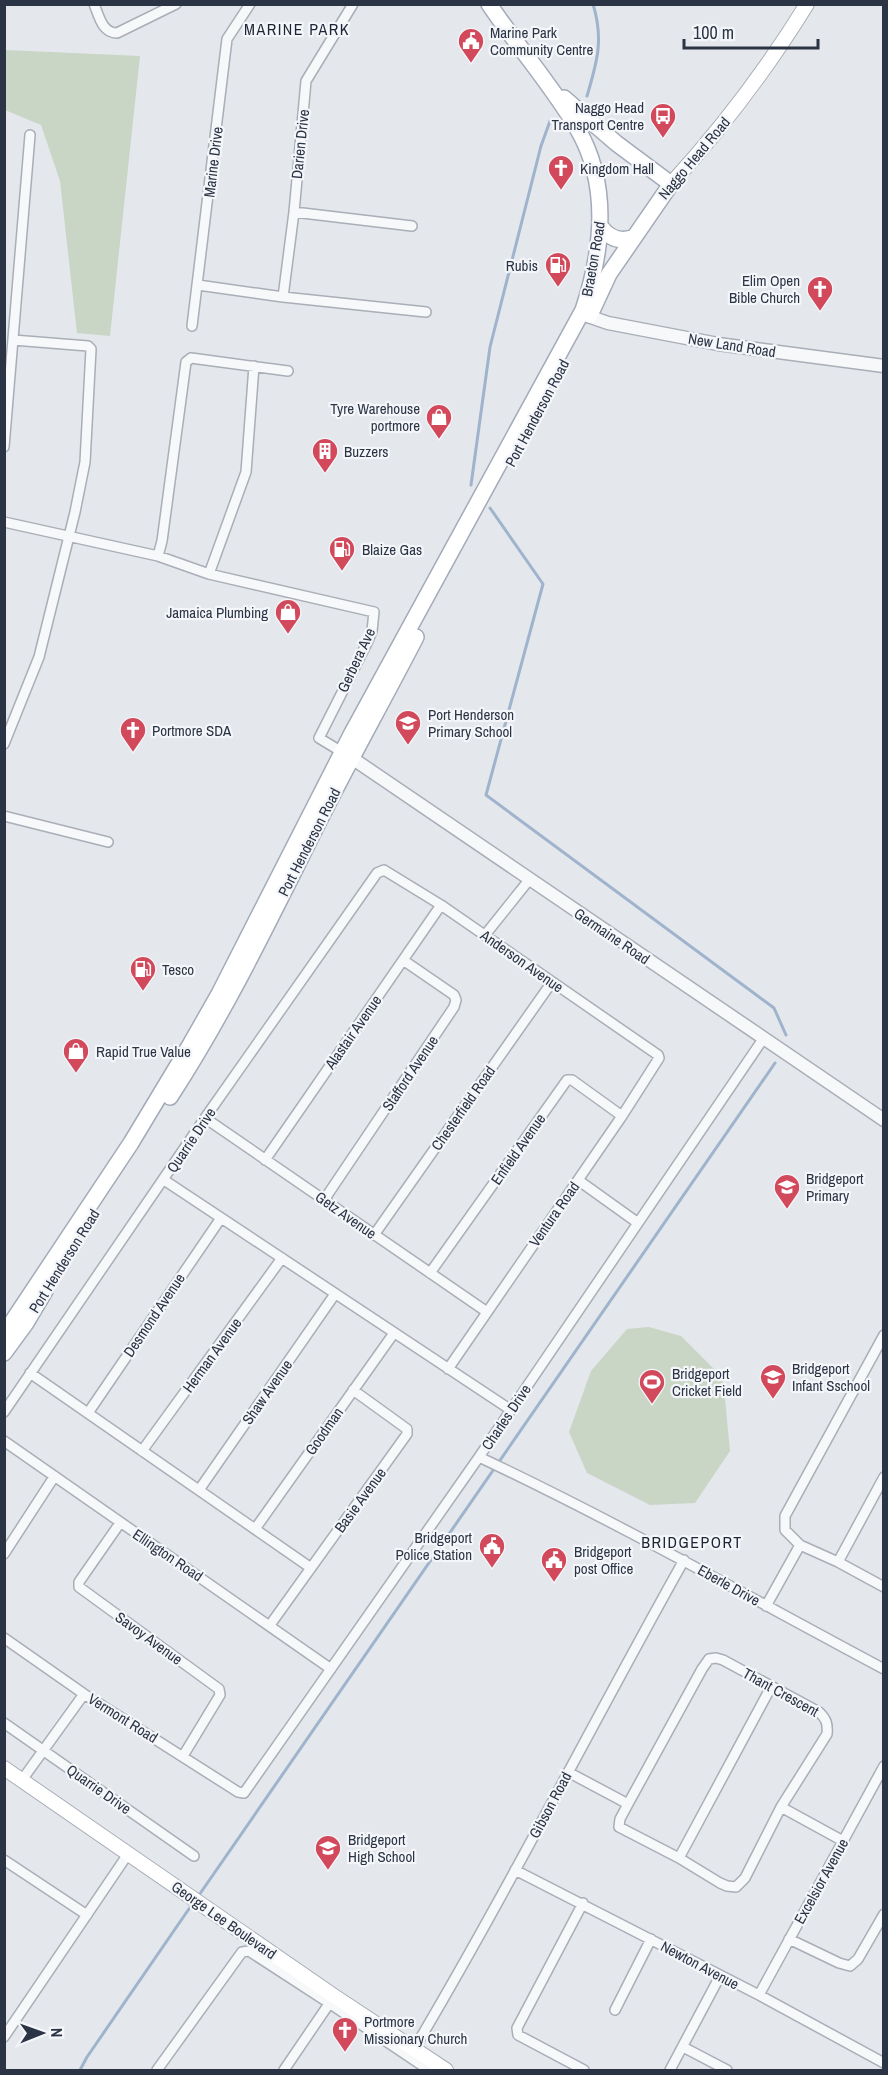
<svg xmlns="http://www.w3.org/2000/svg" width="888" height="2075" viewBox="0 0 888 2075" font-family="'Archivo Narrow',sans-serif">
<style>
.green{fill:#c9d6c5}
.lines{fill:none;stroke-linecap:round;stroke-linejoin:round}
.stream{stroke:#9fb4cc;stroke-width:3}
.minor-casing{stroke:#a9aeb7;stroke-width:12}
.tertiary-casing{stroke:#a9aeb7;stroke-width:15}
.secondary-casing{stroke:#a9aeb7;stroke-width:16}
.primary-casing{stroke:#a3abb8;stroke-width:18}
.minor{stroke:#f7f8fa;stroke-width:9}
.tertiary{stroke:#f7f8fa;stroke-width:12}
.secondary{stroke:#fff;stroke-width:14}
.primary{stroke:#fff;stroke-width:15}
.labels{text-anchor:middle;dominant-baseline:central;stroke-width:4.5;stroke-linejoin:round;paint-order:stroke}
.poi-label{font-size:15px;fill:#2b3445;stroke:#f4f6f9;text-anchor:start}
.street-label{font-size:15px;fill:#2b3445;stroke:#f4f6f9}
.neighbourhood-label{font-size:16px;letter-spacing:1.5px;fill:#1d2536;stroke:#f4f6f9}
</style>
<rect width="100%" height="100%" fill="#e4e7ec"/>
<!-- green -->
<path class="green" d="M5 50 140 56 110 336 77 333 60 181 41 125 5 110Z
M649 1327 681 1336 723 1378 730 1451 695 1503 650 1505 587 1473 569 1432 591 1371 627 1329Z"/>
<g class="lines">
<!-- stream -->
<path class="stream" d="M587 96C597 62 604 40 593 4
M471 485 490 347 541 146 550 121
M490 508 543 584 486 795 774 1008 786 1035
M197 1898 775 1063
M80 2070 87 2057 193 1903"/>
<!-- minor casing -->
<g class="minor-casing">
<path id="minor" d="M94 4C99 16 102 33 117 33L176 4
M294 212 412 226
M198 285 283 297 426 312
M283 297 294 212 306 81 353 4
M192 326 227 39 250 4
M4 447 30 135
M4 522 158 556 209 574 374 612 372 631 368 641 319 738 342 752
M158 556 162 541 186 362 191 358 288 371
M209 574 246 472 254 366
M4 744 39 657 75 512 85 462 91 349 88 346 13 340
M4 816 108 842
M485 935 529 880
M205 1118 487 1312
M265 1160 441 905
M164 1180 511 1410
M578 1180 638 1223
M324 1200 454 1007 456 1000 454 995 403 960
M374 1235 552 982
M430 1273 567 1080H572L622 1116
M884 1335 785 1516V1530L800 1545 838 1562 884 1587
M30 1373 311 1568
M4 1412 205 1118 377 873 384 870 441 905 658 1055 659 1058 622 1116 448 1369
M88 1413 221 1218
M4 1441 331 1669
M142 1451 282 1258
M479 1457C617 1522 749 1597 884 1669
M199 1490 335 1294
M120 1523 79 1582V1587L219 1689 220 1695 183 1756
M255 1529 394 1333
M4 1554 54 1477
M838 1562 884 1477
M766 1606 800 1545
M270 1625 407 1434V1429L353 1390
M4 1638 84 1694 238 1792 244 1793 479 1457 763 1039
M716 1658 723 1660 819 1712C826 1719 828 1723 827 1734L781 1807 745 1878 736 1887 727 1886 720 1883 679 1858 619 1827 620 1819 628 1804 702 1669 709 1659Z
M4 1723 194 1856
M568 1772 628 1804
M22 1780 84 1694
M781 1807 843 1841
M679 1858 771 1687
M4 1860 87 1915
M515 1870 759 1995 884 2063
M583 1903 517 2028 518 2035 584 2070
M789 1939 839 1963 850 1966 858 1959 884 1914
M759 1995 884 1766
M615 2010 651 1939
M4 2037 128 1854
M683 2047 727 2070
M414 2049C509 1889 593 1722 684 1560
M157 2070 242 1952 249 1951 329 2003 429 2070
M284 2070 333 1998
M670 2070 720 1976"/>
</g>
<!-- tertiary casing -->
<g class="tertiary-casing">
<path id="tertiary" d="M582 314 608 323 718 344 884 366
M346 754 884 1120"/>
</g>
<!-- secondary casing -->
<g class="secondary-casing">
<path id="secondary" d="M671 184C722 128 767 69 807 4
M4 1768 334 1996 446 2070"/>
</g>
<!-- primary casing -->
<g class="primary-casing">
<path id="primary" d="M564 98 616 143 671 184 609 274 590 315
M601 227C609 238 619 242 632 238
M170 1097C226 1011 270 919 316 827 348 763 383 701 416 637
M4 1334 131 1143 190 1045 219 994 352 733 583 310C603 250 610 184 577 128 551 84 517 46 489 4
M4 1353 26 1323 45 1291"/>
</g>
<!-- minor -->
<use href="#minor" class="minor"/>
<!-- tertiary -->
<use href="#tertiary" class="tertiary"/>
<!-- secondary -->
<use href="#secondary" class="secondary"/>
<!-- primary -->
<use href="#primary" class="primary"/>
</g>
<!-- icons -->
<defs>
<g id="civic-pin" transform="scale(1.35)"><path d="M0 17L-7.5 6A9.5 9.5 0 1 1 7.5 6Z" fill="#d1495b" stroke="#f4f6f9"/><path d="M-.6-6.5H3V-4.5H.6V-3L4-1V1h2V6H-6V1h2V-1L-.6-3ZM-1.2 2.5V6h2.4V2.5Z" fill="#fff"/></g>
<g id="bus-pin" transform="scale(1.35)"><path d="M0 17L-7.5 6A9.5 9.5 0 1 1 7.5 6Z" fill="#d1495b" stroke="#f4f6f9"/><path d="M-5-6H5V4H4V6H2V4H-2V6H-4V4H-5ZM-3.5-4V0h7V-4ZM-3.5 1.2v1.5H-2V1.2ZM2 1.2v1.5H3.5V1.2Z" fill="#fff"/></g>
<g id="church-pin" transform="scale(1.35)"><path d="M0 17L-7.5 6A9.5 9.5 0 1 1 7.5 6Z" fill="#d1495b" stroke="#f4f6f9"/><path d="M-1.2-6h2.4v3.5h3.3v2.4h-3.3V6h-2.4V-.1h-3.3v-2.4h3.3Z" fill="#fff"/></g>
<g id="fuel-pin" transform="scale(1.35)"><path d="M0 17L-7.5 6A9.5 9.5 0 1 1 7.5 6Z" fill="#d1495b" stroke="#f4f6f9"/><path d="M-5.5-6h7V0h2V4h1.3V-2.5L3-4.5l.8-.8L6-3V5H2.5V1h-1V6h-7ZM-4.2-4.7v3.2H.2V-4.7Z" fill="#fff"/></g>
<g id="shop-pin" transform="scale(1.35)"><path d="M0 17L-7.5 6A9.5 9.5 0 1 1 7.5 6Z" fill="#d1495b" stroke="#f4f6f9"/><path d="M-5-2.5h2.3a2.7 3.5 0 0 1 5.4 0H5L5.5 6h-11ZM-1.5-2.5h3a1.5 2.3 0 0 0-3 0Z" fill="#fff"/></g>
<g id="building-pin" transform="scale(1.35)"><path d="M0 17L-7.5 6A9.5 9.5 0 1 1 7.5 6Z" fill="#d1495b" stroke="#f4f6f9"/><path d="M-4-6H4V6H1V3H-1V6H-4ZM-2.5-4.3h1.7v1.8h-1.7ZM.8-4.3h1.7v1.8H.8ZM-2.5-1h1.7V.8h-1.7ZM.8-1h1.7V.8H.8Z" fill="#fff"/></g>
<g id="school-pin" transform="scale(1.35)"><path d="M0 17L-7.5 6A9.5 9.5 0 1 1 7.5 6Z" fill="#d1495b" stroke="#f4f6f9"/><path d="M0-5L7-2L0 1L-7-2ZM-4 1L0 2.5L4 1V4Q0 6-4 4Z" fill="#fff"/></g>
<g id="stadium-pin" transform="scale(1.35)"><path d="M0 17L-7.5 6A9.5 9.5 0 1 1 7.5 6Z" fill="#d1495b" stroke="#f4f6f9"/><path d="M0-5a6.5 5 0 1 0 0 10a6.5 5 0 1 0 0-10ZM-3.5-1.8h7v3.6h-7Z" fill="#fff"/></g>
</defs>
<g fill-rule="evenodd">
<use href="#civic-pin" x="471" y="41"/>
<use href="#bus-pin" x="663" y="116"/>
<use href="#church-pin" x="561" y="168"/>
<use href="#fuel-pin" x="558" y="265"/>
<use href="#church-pin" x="820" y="289"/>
<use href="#shop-pin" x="439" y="417"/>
<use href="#building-pin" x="325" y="451"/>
<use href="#fuel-pin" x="342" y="549"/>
<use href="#shop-pin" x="288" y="612"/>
<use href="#school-pin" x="408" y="723"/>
<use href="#church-pin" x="133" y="730"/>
<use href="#fuel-pin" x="143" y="969"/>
<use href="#shop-pin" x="76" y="1051"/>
<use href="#school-pin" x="787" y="1187"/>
<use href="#school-pin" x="773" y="1377"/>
<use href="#stadium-pin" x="652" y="1382"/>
<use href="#civic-pin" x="492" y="1546"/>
<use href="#civic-pin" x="554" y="1560"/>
<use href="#school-pin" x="328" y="1848"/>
<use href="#church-pin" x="345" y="2030"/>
</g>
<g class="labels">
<!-- poi labels -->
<g class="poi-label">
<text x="490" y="32">Marine Park<tspan x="490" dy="17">Community Centre</tspan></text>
<text x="644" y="107" text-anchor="end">Naggo Head<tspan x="644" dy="17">Transport Centre</tspan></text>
<text x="580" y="168">Kingdom Hall</text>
<text x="538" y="265" text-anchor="end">Rubis</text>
<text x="800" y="280" text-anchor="end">Elim Open<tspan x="800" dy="17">Bible Church</tspan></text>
<text x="420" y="408" text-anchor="end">Tyre Warehouse<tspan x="420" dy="17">portmore</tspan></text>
<text x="344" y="451">Buzzers</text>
<text x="362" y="549">Blaize Gas</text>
<text x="268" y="612" text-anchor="end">Jamaica Plumbing</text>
<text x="428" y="714">Port Henderson<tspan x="428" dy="17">Primary School</tspan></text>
<text x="152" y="730">Portmore SDA</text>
<text x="162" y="969">Tesco</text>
<text x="96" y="1051">Rapid True Value</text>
<text x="806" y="1178">Bridgeport<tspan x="806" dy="17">Primary</tspan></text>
<text x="792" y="1368">Bridgeport<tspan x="792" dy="17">Infant Sschool</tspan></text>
<text x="672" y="1373">Bridgeport<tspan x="672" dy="17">Cricket Field</tspan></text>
<text x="472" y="1537" text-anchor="end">Bridgeport<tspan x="472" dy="17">Police Station</tspan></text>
<text x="574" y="1551">Bridgeport<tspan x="574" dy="17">post Office</tspan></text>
<text x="348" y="1839">Bridgeport<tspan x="348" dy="17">High School</tspan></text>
<text x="364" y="2021">Portmore<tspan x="364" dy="17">Missionary Church</tspan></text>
</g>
<!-- street labels -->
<g class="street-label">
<text transform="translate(300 144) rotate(-84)">Darien Drive</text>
<text transform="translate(694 158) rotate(-50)">Naggo Head Road</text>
<text transform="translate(213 162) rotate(-83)">Marine Drive</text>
<text transform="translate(593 259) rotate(-80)">Braeton Road</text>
<text transform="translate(732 345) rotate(9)">New Land Road</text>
<text transform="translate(537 413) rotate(-62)">Port Henderson Road</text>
<text transform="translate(356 660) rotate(-65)">Gerbera Ave</text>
<text transform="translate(309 842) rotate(-63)">Port Henderson Road</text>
<text transform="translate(612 936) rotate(34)">Germaine Road</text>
<text transform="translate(522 961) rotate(35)">Anderson Avenue</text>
<text transform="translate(353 1032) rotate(-55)">Alastair Avenue</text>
<text transform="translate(410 1073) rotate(-56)">Stafford Avenue</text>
<text transform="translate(463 1108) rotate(-55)">Chesterfield Road</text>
<text transform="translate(191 1140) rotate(-56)">Quarrie Drive</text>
<text transform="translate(518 1149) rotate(-55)">Enfield Avenue</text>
<text transform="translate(554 1214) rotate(-55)">Ventura Road</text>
<text transform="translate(346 1215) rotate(35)">Getz Avenue</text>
<text transform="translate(64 1261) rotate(-58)">Port Henderson Road</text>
<text transform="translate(154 1315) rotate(-56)">Desmond Avenue</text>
<text transform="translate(212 1355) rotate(-54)">Herman Avenue</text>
<text transform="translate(267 1392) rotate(-55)">Shaw Avenue</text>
<text transform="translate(506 1417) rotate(-56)">Charles Drive</text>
<text transform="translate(324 1431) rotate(-55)">Goodman</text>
<text transform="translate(360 1500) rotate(-54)">Basie Avenue</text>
<text transform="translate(168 1555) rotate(34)">Ellington Road</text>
<text transform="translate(729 1585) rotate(29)">Eberle Drive</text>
<text transform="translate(149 1638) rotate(36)">Savoy Avenue</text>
<text transform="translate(781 1692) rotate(29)">Thant Crescent</text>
<text transform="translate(123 1718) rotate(32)">Vermont Road</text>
<text transform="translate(99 1789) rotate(35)">Quarrie Drive</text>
<text transform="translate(550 1805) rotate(-62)">Gibson Road</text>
<text transform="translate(821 1881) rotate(-61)">Excelsior Avenue</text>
<text transform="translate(224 1920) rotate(35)">George Lee Boulevard</text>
<text transform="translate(700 1965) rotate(28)">Newton Avenue</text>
</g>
<!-- neighbourhood labels -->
<g class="neighbourhood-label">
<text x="297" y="29">MARINE PARK</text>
<text x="692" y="1542">BRIDGEPORT</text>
</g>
</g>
<!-- border -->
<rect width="888" height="2075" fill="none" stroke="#2b3445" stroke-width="12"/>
<!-- north arrow -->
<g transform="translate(42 2033) rotate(89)" stroke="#f4f6f9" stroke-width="4.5" paint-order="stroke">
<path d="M0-4.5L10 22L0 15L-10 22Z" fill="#2b3445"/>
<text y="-9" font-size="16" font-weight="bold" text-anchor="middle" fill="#2b3445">N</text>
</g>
<!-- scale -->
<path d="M684 39v9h134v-9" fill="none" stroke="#2b3445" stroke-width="3"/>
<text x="693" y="39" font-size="18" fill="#2b3445" stroke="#f4f6f9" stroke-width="4.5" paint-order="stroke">100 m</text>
</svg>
